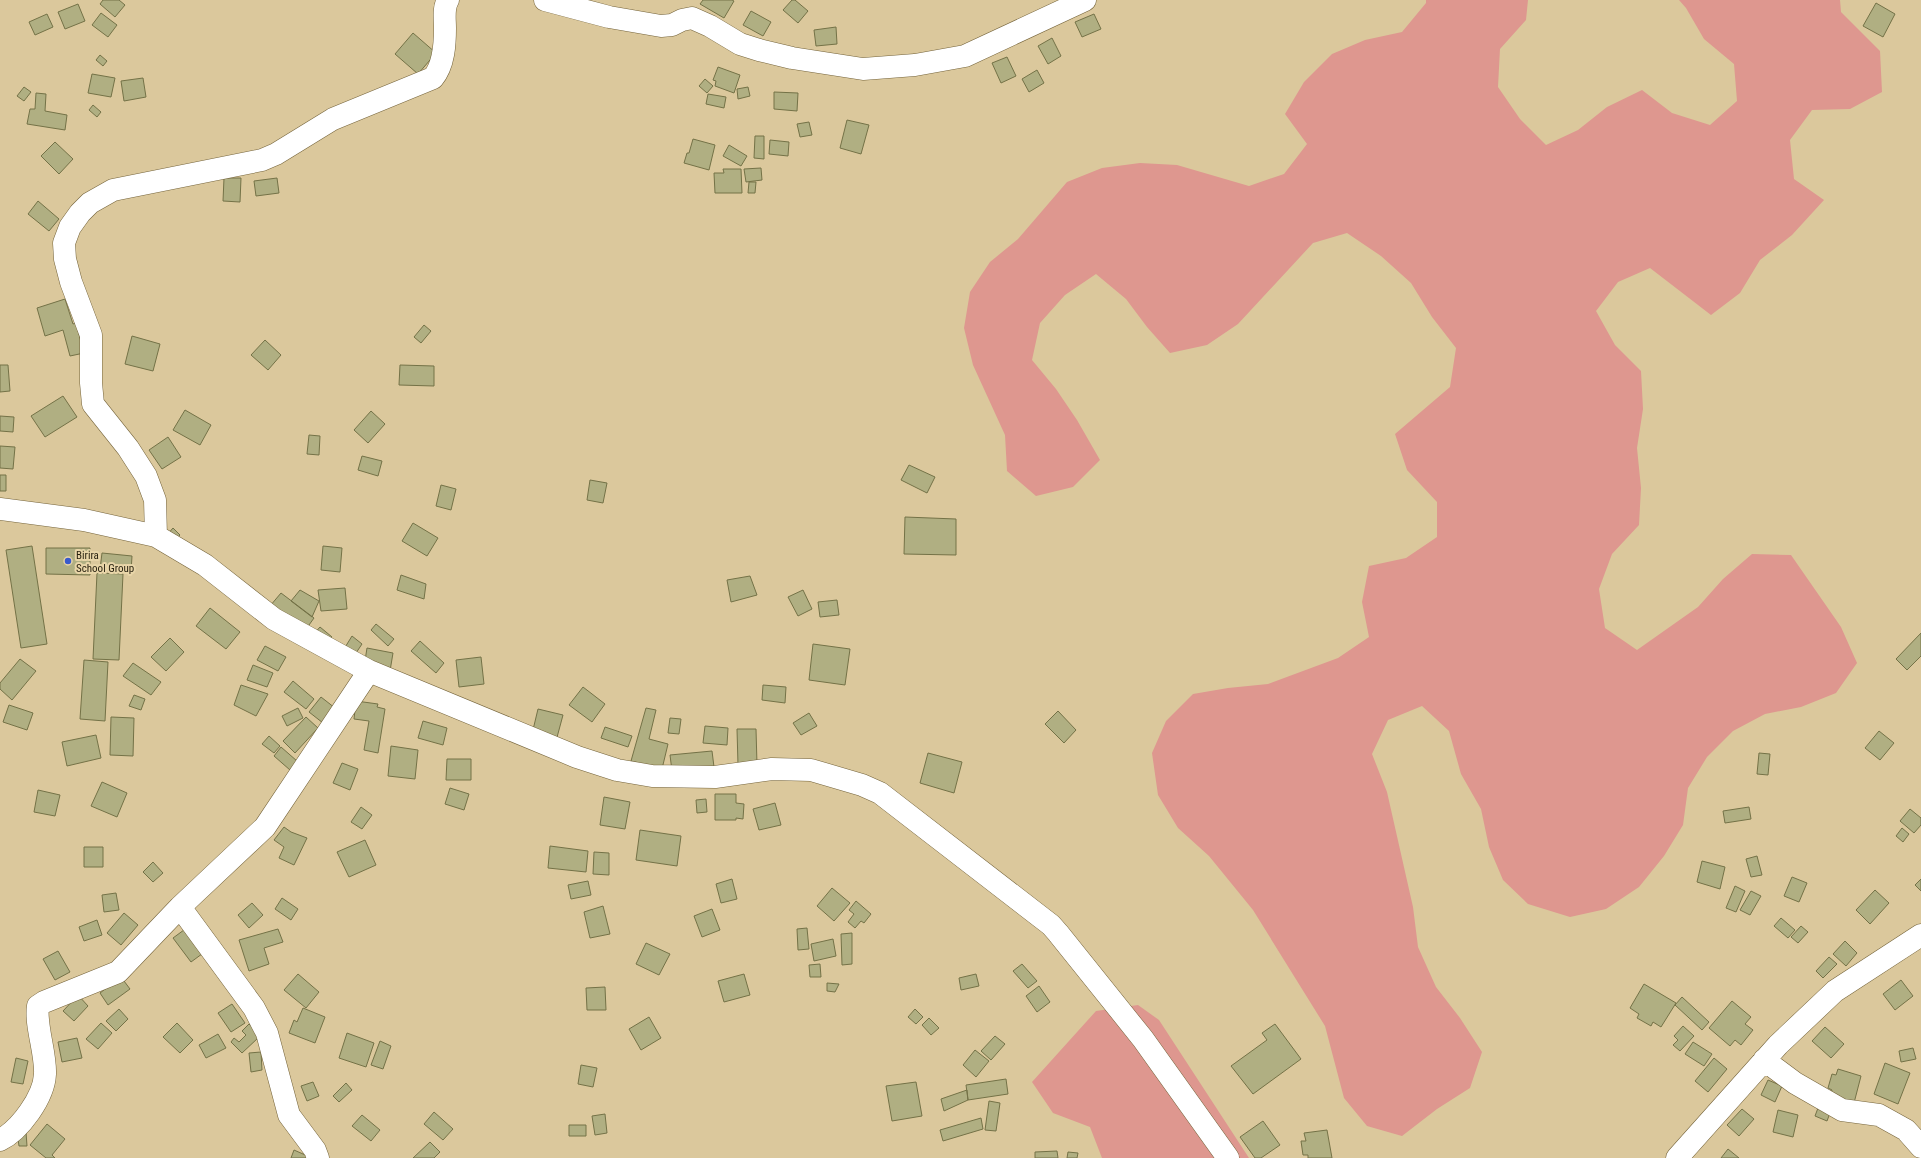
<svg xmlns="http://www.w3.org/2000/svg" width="1921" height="1158" viewBox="0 0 1921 1158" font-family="'Roboto Condensed',sans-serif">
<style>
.green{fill:#de978f}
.building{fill:#b0af82;stroke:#747247}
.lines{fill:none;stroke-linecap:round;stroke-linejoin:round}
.minor-casing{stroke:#75643b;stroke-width:23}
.minor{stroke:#fff;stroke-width:22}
.poi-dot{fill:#385acc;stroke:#e8d5a8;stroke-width:1.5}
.labels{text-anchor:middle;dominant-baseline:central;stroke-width:4;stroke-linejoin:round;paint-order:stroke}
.poi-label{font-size:11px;fill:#261f0e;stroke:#e8d5a8;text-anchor:start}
</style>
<rect width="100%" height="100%" fill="#dbc89c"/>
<!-- green -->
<path class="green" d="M1426 0H1528L1526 20 1500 49 1498 87 1520 119 1546 145 1578 130 1607 107 1642 90 1672 113 1710 125 1737 101 1734 64 1704 39 1686 8 1679 0H1840L1841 12 1880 51 1882 92 1850 109 1812 110 1790 140 1794 179 1824 200 1792 235 1760 260 1740 293 1711 315 1650 268 1618 282 1596 311 1615 345 1641 371 1643 409 1637 448 1641 488 1639 525 1612 554 1599 589 1605 628 1637 650 1698 607 1723 579 1752 554 1791 555 1841 627 1857 663 1836 693 1801 707 1765 714 1733 731 1707 757 1688 788 1683 825 1664 856 1639 887 1606 909 1570 917 1528 904 1503 880 1489 847 1481 809 1461 774 1449 731 1422 706 1388 720 1372 754 1387 792 1413 907 1418 947 1436 987 1460 1018 1482 1052 1470 1088 1437 1109 1402 1136 1367 1126 1344 1098 1325 1026 1253 910 1209 856 1178 828 1158 795 1152 753 1166 721 1193 694 1228 688 1268 684 1338 658 1369 637 1362 602 1369 566 1406 558 1437 537V502L1407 470 1395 434 1450 387 1456 348 1432 317 1411 283 1381 256 1347 233 1313 243 1238 324 1207 345 1170 353 1147 327 1126 299 1096 274 1065 295 1040 323 1032 360 1056 389 1077 420 1100 460 1073 487 1036 496 1007 471 1005 435 973 365 964 328 970 292 990 262 1018 239 1067 182 1102 168 1140 163 1177 165 1249 186 1284 174 1307 144 1285 114 1304 82 1332 54 1365 40 1402 32 1426 3Z
M1138 1005 1159 1020 1249 1158H1102L1090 1127 1053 1113 1032 1082 1096 1011Z"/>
<!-- building -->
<path class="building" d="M103 0H119L125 5 115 17 100 4Z
M703 0H732L734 1 724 18 700 4Z
M792 0H795L808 11 798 23 783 10Z
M1876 3 1895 14 1883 37 1863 26Z
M78 4 85 21 65 29 58 12Z
M751 11 771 22 763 36 743 25Z
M101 13 117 25 108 37 92 25Z
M47 14 53 27 35 35 29 22Z
M1094 14 1101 29 1082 37 1075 22Z
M836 27 837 44 816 46 814 30Z
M413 33 436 53 418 74 395 54Z
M1052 38 1061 56 1048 64 1038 46Z
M100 55 107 61 103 66 96 60Z
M1007 57 1016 76 1001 83 992 63Z
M718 67 740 75 734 93 715 86 716 81 713 80Z
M1037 70 1044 83 1029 92 1022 79Z
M92 74 115 78 111 97 88 93Z
M143 78 146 97 124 101 121 81Z
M705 79 713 86 707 93 699 86Z
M24 87 31 92 24 101 17 96Z
M748 87 750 96 738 99 737 89Z
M774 92 798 93 797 111 774 109Z
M36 93 46 94 45 111 67 115 65 130 27 124 30 109H35Z
M708 94 726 97 724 108 706 104Z
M93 105 101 112 97 117 89 110Z
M847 120 869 125 861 154 840 148Z
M809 122 812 135 800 137 797 124Z
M755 136H764V159L754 158Z
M693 139 715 145 709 170 684 163 687 153H689Z
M770 140 789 142 788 156 769 154Z
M55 142 73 159 59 174 41 156Z
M729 145 747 156 741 166 723 156Z
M761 168 762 180 746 182 744 169Z
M723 169H741L742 193H715L714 173H724Z
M224 178H241L240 202 223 201Z
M277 178 279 193 256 196 254 181Z
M749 182H756L755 193H748Z
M38 201 59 219 49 231 28 214Z
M65 299 73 324 76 323 84 353 70 356 63 330 45 336 37 308Z
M424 325 431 331 421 343 414 337Z
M132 336 160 344 153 371 125 364Z
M265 340 281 355 268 370 251 355Z
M0 365H8L10 391 0 392Z
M400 365 434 366V386L399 385Z
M63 396 77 417 45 437 31 416Z
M185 410 211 425 200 445 173 430Z
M371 411 385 424 368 443 354 430Z
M0 416 14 417 13 432 0 431Z
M309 435 320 436 319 455 307 454Z
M168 437 181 457 162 469 149 450Z
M0 446 15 447 13 469 0 468Z
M362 456 382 461 378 476 358 470Z
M909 465 935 477 927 493 901 480Z
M0 475H6V491H0Z
M590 480 607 483 603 503 587 500Z
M441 485 456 489 451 510 436 506Z
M905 517 956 519V555L904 554Z
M413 523 438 538 427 556 402 541Z
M173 528 180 535 173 542 166 536Z
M32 546 47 644 21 648 6 550Z
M323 546 342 548 340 572 321 570Z
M46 548H90V575L46 574Z
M102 553 132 556 131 572 100 569Z
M97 573 123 574 119 660 93 659Z
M401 575 426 584 424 599 397 590Z
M750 576 757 595 731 602 727 580Z
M345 588 347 609 321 611 318 590Z
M300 590 319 601 312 617 291 601Z
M803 590 812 609 798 616 788 597Z
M281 593 314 618 304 632 270 606Z
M837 600 839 615 820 617 818 602Z
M210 608 240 632 226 649 196 626Z
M376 624 394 639 388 646 371 630Z
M320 627 332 637 324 646 312 636Z
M1921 633V656L1907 670 1896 659Z
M352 636 362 644 354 656 344 649Z
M170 638 184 652 166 671 151 657Z
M420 641 444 663 436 673 411 651Z
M813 644 850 649 845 685 809 680Z
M265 646 286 657 278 671 257 660Z
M367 648 393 653 390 671 364 667Z
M481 657 484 684 459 687 456 660Z
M20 659 36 671 12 700 0 689V683Z
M84 660 108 662 105 721 80 719Z
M133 663 161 682 151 695 123 676Z
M253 665 273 673 267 687 247 680Z
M293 681 314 699 306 709 284 692Z
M241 685 268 694 256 716 234 705Z
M763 685 786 687 785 703 762 700Z
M583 687 605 704 592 722 569 705Z
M134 695 145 699 141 710 129 706Z
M321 697 335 708 323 723 309 712Z
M356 701 378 704 377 707 385 709 378 753 364 750 369 721 354 719Z
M9 705 33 713 27 730 3 722Z
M298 708 303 718 287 726 282 716Z
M646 708 656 710 649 739 668 744 662 769 631 761Z
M538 709 563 715 556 741 532 734Z
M1058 711 1076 730 1064 743 1045 724Z
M809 713 817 726 801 735 793 723Z
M111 717 134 718 133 756 110 755Z
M306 717 318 728 295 753 283 741Z
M670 718 681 719 679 734 668 733Z
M423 721 447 728 443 745 418 738Z
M705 726 728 728 727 745 703 743Z
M605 727 632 736 628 747 601 738Z
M737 729H756L757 765H738Z
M1879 731 1894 743 1880 760 1865 748Z
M96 735 101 758 67 766 62 742Z
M269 736 280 746 274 753 262 744Z
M391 746 418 750 415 779 388 776Z
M281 747 297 761 290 770 274 756Z
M712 751 714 767 672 771 670 755Z
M928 753 962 762 954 793 920 783Z
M1759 753 1770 754 1768 775 1757 774Z
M447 759H471V780H446Z
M342 763 358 769 350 790 333 783Z
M102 782 127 793 117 817 91 806Z
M450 788 469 794 464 810 445 804Z
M38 790 60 795 55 816 34 812Z
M715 794H736V803L744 804 743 819 736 818V820H715Z
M604 797 630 802 625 829 600 825Z
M706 799 707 812 697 813 696 800Z
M775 803 781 825 759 830 753 809Z
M361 807 372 815 362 829 351 822Z
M1749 807 1751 819 1725 823 1723 811Z
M1910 809 1921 818V825L1914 833 1900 821Z
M284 827 291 832 307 838 294 865 279 858 284 847 274 840Z
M1902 828 1909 834 1903 842 1896 836Z
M640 830 681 836 677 866 636 860Z
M365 840 376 865 349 877 337 852Z
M550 846 588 851 586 872 548 868Z
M84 847H103V867H84Z
M594 852 609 853V875L593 874Z
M1757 856 1762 875 1751 877 1746 859Z
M1702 861 1725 867 1720 889 1697 882Z
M153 862 163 873 153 882 143 872Z
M1792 877 1807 883 1799 902 1784 896Z
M732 879 737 899 721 903 716 884Z
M1921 879V891L1915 885Z
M588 881 591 895 571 899 568 885Z
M1735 886 1745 891 1736 912 1726 908Z
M832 888 850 903 834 921 817 906Z
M1875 890 1889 903 1870 924 1856 910Z
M1751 891 1761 896 1750 915 1740 910Z
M116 893 119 910 104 912 102 895Z
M282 898 298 909 291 920 275 909Z
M856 901 871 914 864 923 861 921 855 928 848 922 854 914 849 910Z
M252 903 263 915 249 928 238 915Z
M603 906 610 934 590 938 584 912Z
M712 909 720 930 702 937 694 916Z
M124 913 138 925 121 945 107 933Z
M1781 918 1795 930 1788 938 1774 926Z
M97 920 102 935 84 941 79 927Z
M1801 926 1808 932 1798 943 1791 937Z
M188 927 206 951 191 962 173 938Z
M807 928 809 949 798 950 797 929Z
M278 929 283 942 264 948 269 964 249 971 239 940Z
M852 933V964L842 965 841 934Z
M833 939 836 956 814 961 811 944Z
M1845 941 1857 953 1846 966 1833 954Z
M646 943 670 954 659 975 636 964Z
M58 951 70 972 55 980 43 959Z
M1829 957 1837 964 1823 978 1816 971Z
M820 964 821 977H810L809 965Z
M1022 964 1037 981 1028 988 1013 971Z
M298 974 319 992 306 1008 284 990Z
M744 974 750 995 724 1002 718 981Z
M976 974 979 986 961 990 959 978Z
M121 977 130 989 108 1005 100 993Z
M1901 980 1913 996 1895 1010 1883 994Z
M827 983 839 984 835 992 827 991Z
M1644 984 1676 1003 1661 1027 1653 1022 1651 1026 1637 1018 1639 1014 1630 1008Z
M1039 986 1050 1002 1037 1012 1026 996Z
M605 987 606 1010H587L586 988Z
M78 995 88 1006 74 1021 63 1011Z
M1682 997 1709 1022 1702 1030 1675 1005Z
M1732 1001 1751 1017 1745 1024 1753 1030 1741 1045 1735 1040 1730 1046 1709 1028Z
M232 1004 245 1023 231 1032 218 1013Z
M303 1008 325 1017 315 1043 289 1033 294 1020 297 1022Z
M119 1009 128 1019 116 1031 106 1021Z
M915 1009 923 1017 916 1024 908 1017Z
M649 1017 661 1038 641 1050 629 1029Z
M929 1018 939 1028 931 1035 922 1025Z
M101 1023 112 1033 98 1049 86 1039Z
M177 1023 193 1040 180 1053 163 1037Z
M249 1024 254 1029 258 1038 242 1053 231 1042 234 1038 239 1042 246 1035 242 1031Z
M1275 1024 1301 1059 1253 1094 1231 1066 1267 1040 1262 1033Z
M1683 1026 1694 1036 1680 1051 1673 1045 1678 1040 1674 1036Z
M1825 1027 1844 1044 1831 1058 1812 1041Z
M347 1033 374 1043 366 1067 339 1058Z
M218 1034 226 1048 206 1058 199 1045Z
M995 1036 1005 1044 991 1060 981 1051Z
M77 1038 82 1058 62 1062 58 1042Z
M380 1041 391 1046 383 1069 371 1065Z
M1693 1042 1712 1054 1704 1066 1685 1054Z
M1913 1048 1916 1059 1901 1062 1899 1051Z
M975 1050 989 1061 976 1077 963 1065Z
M261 1052 262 1070 251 1072 249 1053Z
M16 1058 28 1061 23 1084 11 1082Z
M1714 1058 1727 1069 1708 1092 1695 1081Z
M1885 1063 1910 1073 1898 1104 1874 1094Z
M581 1065 597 1068 593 1087 578 1084Z
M1838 1069 1861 1076 1854 1103 1830 1096 1832 1090 1828 1088 1832 1074 1836 1075Z
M1006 1079 1008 1094 968 1100 966 1085Z
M1768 1080 1782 1086 1775 1102 1761 1095Z
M313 1082 319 1096 307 1101 301 1086Z
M916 1082 922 1116 892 1121 886 1086Z
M346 1083 352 1090 339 1102 333 1096Z
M967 1090 968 1100 944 1111 941 1099Z
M989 1101 1000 1103 996 1131 985 1130Z
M1818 1108 1830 1113 1827 1121 1815 1116Z
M1742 1109 1754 1119 1739 1136 1727 1125Z
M1778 1110 1798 1115 1793 1137 1773 1132Z
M434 1112 453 1129 443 1140 424 1124Z
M605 1114 607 1133 595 1135 592 1116Z
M362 1115 380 1130 371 1141 352 1126Z
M981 1118 983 1129 943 1141 940 1130Z
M1263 1121 1280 1145 1261 1158H1255L1240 1137Z
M47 1124 65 1139 52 1155 55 1158H46L30 1145Z
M569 1125H586V1136H569Z
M1327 1130 1332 1158H1308V1155H1303L1301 1141H1306L1304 1133Z
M17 1132H26L27 1146H19Z
M430 1142 440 1152 434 1158H413Z
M1728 1149 1739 1158H1721Z
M294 1150 312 1158H291Z
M1057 1151 1058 1158H1035V1152Z
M1068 1152 1078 1153 1077 1158H1067Z"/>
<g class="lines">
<!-- minor casing -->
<g class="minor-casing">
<path id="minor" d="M545 0 609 17 661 26 672 25 682 20 692 18 710 26 740 44 759 50 792 58 863 69 915 65 965 56 1085 0
M0 509 84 520 156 536 205 565 274 619 369 671 577 757 617 770 652 776 715 777 772 769 811 770 862 785 880 793 1051 925 1058 933 1143 1039 1228 1158
M156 536 155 500 146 476 128 448 93 404 91 383V335L71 282 65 259 64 243 70 227 80 213 90 203 113 190 262 160 276 154 333 119 433 78C444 65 445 44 445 28 445 19 443 8 448 0
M180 907 254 1008 267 1033 289 1115 315 1150 318 1158
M1764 1060 1795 1083 1842 1110 1879 1115 1906 1130 1921 1147
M0 1140C20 1130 44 1097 45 1074 46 1053 35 1025 38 1006L44 1002 118 972 180 907 265 827 369 671
M1677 1158 1778 1045 1835 991 1921 935"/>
</g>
<!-- minor -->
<use href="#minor" class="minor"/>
</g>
<!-- markers -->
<circle class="poi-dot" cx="68" cy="561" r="4"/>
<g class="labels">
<!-- poi labels -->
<g class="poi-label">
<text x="76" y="555">Birira<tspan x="76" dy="13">School Group</tspan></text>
</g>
</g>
</svg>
